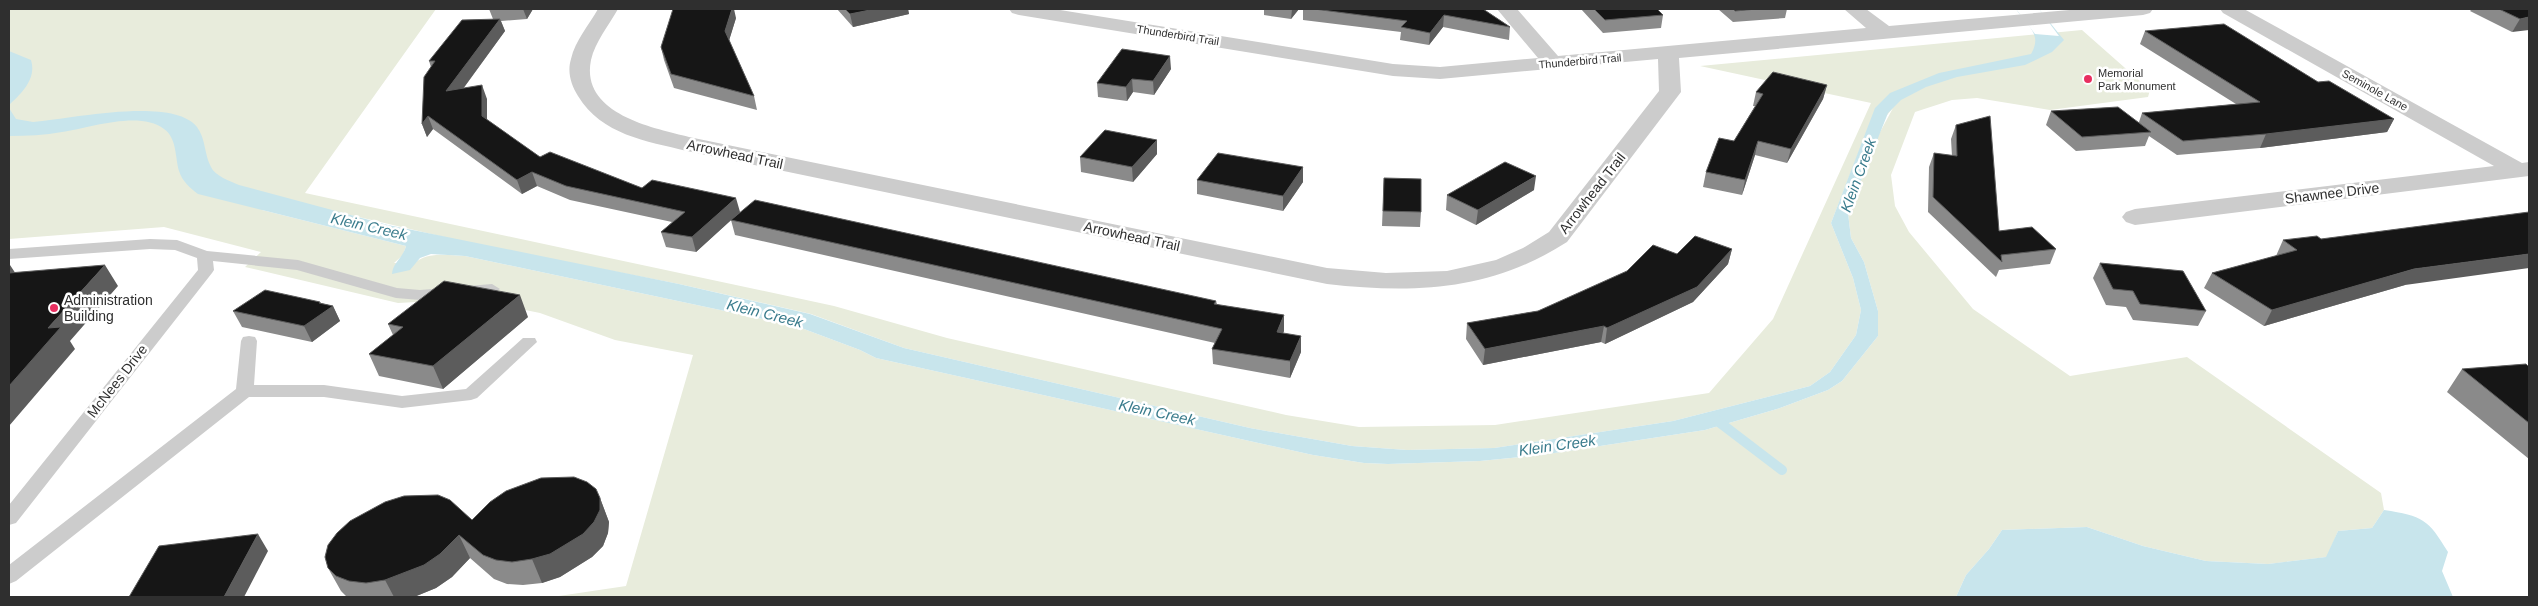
<svg xmlns="http://www.w3.org/2000/svg" width="2538" height="606" viewBox="0 0 2538 606" font-family="Arial,sans-serif">
<style>
.green{fill:#e8ecdc;fill-rule:evenodd}
.water{fill:#c8e5ec}
.pier{fill:#fff}
.lines{fill:none;stroke-linecap:round;stroke-linejoin:round}
.stream{stroke:#c8e5ec;stroke-width:10}
.lane{fill:#ccc;fill-rule:evenodd}
.street{fill:#ccc;fill-rule:evenodd}
.wall{fill:#8a8a8a}
.shaded-wall{fill:#5c5c5c}
.building{fill:#161616;stroke:#5c5c5c}
.poi-dot{fill:#e82f60;stroke:#fff;stroke-width:2}
.labels{text-anchor:middle;dominant-baseline:central;stroke-width:5;stroke-linejoin:round;paint-order:stroke}
.far-street-label{font-size:11px;fill:#2f2f2f;stroke:#fff}
.far-poi-label{font-size:11px;fill:#2f2f2f;stroke:#fff;text-anchor:start}
.street-label{font-size:14px;fill:#2f2f2f;stroke:#fff}
.poi-label{font-size:14px;fill:#2f2f2f;stroke:#fff;text-anchor:start}
.water-label{font-size:15px;font-style:italic;fill:#397b8c;stroke:#fff}
</style>
<rect width="100%" height="100%" fill="#fff"/>
<!-- green -->
<path class="green" d="M9 9H436L305 193 834 306 947 338 1286 415 1359 427 1495 425 1709 393 1773 319 1871 103 1700 66 2082 30 2150 90 2148 97 2050 110 1977 98 1952 100 1915 112 1891 175 1895 206 1909 232 1973 309 2070 376 2187 357 2381 493 2384 510 2372 528 2338 531 2327 557 2268 564 2206 561 2143 546 2087 527 2002 530 1989 549 1966 575 1956 597H552L626 586 693 355 615 340 540 313 472 299 398 303 245 267 261 252 164 227 9 239ZM1893 108 1879 134 1848 213 1851 238 1864 262 1878 311V336L1842 381 1828 390 1777 409 1705 430 1541 455 1480 461 1388 464 1364 463 1313 455 876 358 860 350 796 326 465 256C446 255 428 251 413 264L394 263 403 255 406 246 262 210H329L478 245 679 284 811 314 904 348 1250 428 1352 446 1407 450 1494 448 1673 421 1810 386 1830 372 1856 335 1861 310 1853 278 1831 223 1861 146Z"/>
<!-- water -->
<path class="water" d="M2016 9H2039L2064 40 2052 52 2025 65 1957 77 1926 87 1901 100 1888 113 1848 213 1851 238 1864 262 1878 311V336L1842 381 1828 390 1777 409 1705 430 1541 455 1480 461 1388 464 1364 463 1313 455 876 358 860 350 796 326 465 256 431 254 420 258 410 270 392 274C393 262 403 258 406 246L198 194C190 188 182 181 179 171 175 157 177 138 164 129 140 110 89 128 62 132 45 135 27 136 9 136V108L16 119 33 122C70 119 173 96 197 127 206 139 204 154 211 167 215 176 230 181 239 185L388 225 679 284 810 314 904 348 1250 428 1352 446 1407 450 1494 448 1673 421 1810 386 1830 372 1856 335 1861 310 1853 278 1831 223 1875 108 1890 93 1939 73 2031 54C2043 34 2027 26 2016 9Z
M9 51 31 60C37 79 21 94 9 105Z
M2384 510C2423 516 2428 519 2448 552L2442 571 2453 597H1956L1966 575 1989 549 2002 530 2087 527 2143 546 2206 561 2268 564 2326 557 2338 531 2372 528Z"/>
<!-- pier -->
<path class="pier" d="M2016 9H2039L2059 36 2035 34Z"/>
<g class="lines">
<!-- stream -->
<path class="stream" d="M1715 419 1782 470"/>
<!-- lane -->
<path class="lane" d="M150 239 177 240 207 251 298 260 397 288 420 290 492 284 500 289 492 294 420 300 396 298 297 270 213 261 214 270 212 273 16 523 9 525V505L198 270 197 258 175 250 150 249 9 259V249Z
M249 336 255 337 257 341 254 385H324L402 396 466 389 523 338H535L537 342 477 398 471 400 402 408 324 397H249L16 581 9 584V565L236 389 241 341 243 337Z"/>
<!-- street -->
<path class="street" d="M598 9H618C609 25 595 42 591 60 580 114 653 128 689 137L1327 268 1386 273 1447 271 1496 260 1523 248 1549 232 1659 91 1658 59 1440 79 1393 76 1019 15 1012 13 1009 9H1054L1393 64 1440 67 1538 58 1497 9H1517L1558 56 1866 28 1844 9H1866L1889 26 2081 9H2153L2150 13 2143 15 1679 58 1681 92 1567 242C1491 291 1414 294 1327 284L687 151C646 141 602 135 578 96 571 85 567 72 571 59 575 41 589 25 598 9Z
M2220 9H2244L2522 163 2529 162V176L2135 225 2126 222 2122 217 2126 212 2135 209 2494 166 2223 13Z"/>
</g>
<!-- wall -->
<path class="wall" d="M489 9H533L527 19 501 21 505 31 463 89 487 99V120L540 157 642 188 740 212 1216 301 1217 304 1284 331 1283 333 1301 352 1290 378 1213 364 1212 349 1215 343 735 235 731 220 696 252 666 247 661 232 672 222 570 200 537 186 522 194 433 129 427 137 422 124 431 67 429 61 493 19Z
M837 9H908L909 14 853 27Z
M1264 9H1299L1291 19 1264 15Z
M1303 9H1483L1510 27 1509 40 1443 27 1429 45 1400 40 1401 32 1303 20Z
M1581 9H1657L1663 15 1661 28 1603 33Z
M1718 9H1787L1785 18 1733 22Z
M2472 9H2529L2512 32 2470 11Z
M736 18 729 40 754 96 757 110 674 88 664 60 661 47Z
M2145 31 2318 82 2394 119 2387 132 2260 148 2177 155 2149 136 2145 146 2076 151 2046 125 2051 111 2139 122 2142 113 2236 104 2140 44Z
M1171 69 1154 95 1133 92 1127 101 1098 97 1097 83Z
M1827 85 1823 99 1787 163 1755 155 1742 195 1703 187 1706 172 1734 141 1755 106H1753L1756 92Z
M1956 125 1999 231 2056 249 2050 264 1999 270 1996 277 1928 212 1929 167 1934 153 1952 156 1951 139Z
M1157 154 1133 182 1081 172 1080 157Z
M1303 167V182L1283 211 1197 194V180Z
M1384 178 1421 212 1420 227 1382 226Z
M1534 190 1476 225 1446 210 1447 195Z
M2321 239 2405 285 2264 326 2204 288 2212 273 2276 256 2283 240Z
M1732 249 1728 264 1693 302 1605 344 1601 342 1483 365 1466 339 1467 323 1538 311 1677 254Z
M2100 263 2206 311 2198 326 2133 320 2126 307 2106 305 2093 278Z
M320 302 321 303 333 306 340 321 312 342 242 327 233 311Z
M528 317 443 389 379 376 369 354 393 335 388 324Z
M2529 367V459L2447 392 2462 369Z
M600 498 609 522 608 533 603 546 592 557 560 577 542 583 523 585 507 584 494 579 470 558 452 577 436 588 414 597H347L341 591 328 568 472 520Z"/>
<!-- shaded-wall -->
<path class="shaded-wall" d="M523 9H533L527 19Z
M732 9H734L736 18 728 44 725 31Z
M875 9H908L909 14 853 27 850 14Z
M1292 9H1299L1291 19Z
M1444 15 1443 27 1429 45 1430 33Z
M2529 17V30L2512 32 2520 19Z
M500 19 505 31 451 105 446 91Z
M1170 56 1171 69 1154 95 1153 81Z
M1132 79 1133 92 1127 101 1126 87Z
M482 85 487 99V130L482 116Z
M1827 85 1823 99 1787 163 1791 149Z
M428 116 433 129 427 137 422 124Z
M2394 119 2387 132 2260 148 2266 134Z
M1157 140V154L1133 182 1132 167Z
M1758 141 1755 155 1742 195 1745 180Z
M1303 167V182L1283 211V196Z
M532 172 537 186 522 194 517 180Z
M1536 176 1534 190 1476 225 1478 210Z
M736 198 740 212 696 252 692 237Z
M1732 249 1728 264 1693 302 1605 344 1607 328Z
M2529 254V268L2405 285 2264 326 2272 310 2414 269Z
M10 265 24 286 9 285V266Z
M105 265 118 286 70 341 75 349 9 426V386L48 328Z
M520 295 528 317 443 389 433 366Z
M320 302 325 311 333 306 340 321 312 342 304 326 319 303Z
M1284 315V331L1277 348V332Z
M1604 326 1601 342 1483 365 1485 349Z
M1301 336V352L1290 378V361Z
M600 498 609 522 608 533 603 546 592 557 560 577 542 583 532 559Z
M258 534 268 551 244 597H224Z
M459 535 470 558 452 577 436 588 414 597H394L385 580Z"/>
<!-- building -->
<path class="building" d="M673 9H732L725 31 754 96 671 74 661 47Z
M845 9H875L850 14Z
M1314 9H1483L1510 27 1444 15 1430 33 1401 27 1407 21Z
M1594 9H1657L1663 15 1605 20Z
M1733 9H1757L1735 11Z
M2499 9H2529V17L2520 19Z
M500 19 446 91 482 85V116L540 157 550 152 642 188 652 180 736 198 692 237 661 232 685 212 566 186 532 172 517 180 428 116 422 124 424 77 435 61H429L462 20Z
M2224 24 2318 82 2329 81 2394 119 2266 134 2183 141 2142 113 2260 102 2145 31Z
M1122 49 1170 56 1153 81 1132 79 1126 87 1097 83Z
M1773 72 1827 85 1791 149 1758 141 1745 180 1706 172 1719 138 1734 141 1763 94 1756 92Z
M2118 107 2151 132 2082 137 2051 111Z
M1990 116 1999 231 2032 227 2056 249 2001 255 2002 262 1933 197 1934 153 1957 156 1956 125Z
M1105 130 1157 140 1132 167 1080 157Z
M1218 153 1303 167 1283 196 1197 180Z
M1505 162 1536 176 1478 210 1447 195Z
M1384 178 1421 179V212L1383 211Z
M755 200 1216 301 1214 304 1284 315 1277 332 1301 336 1290 361 1212 349 1222 329 731 220Z
M2529 212V254L2414 269 2272 310 2212 273 2297 250 2283 240 2317 236 2321 239Z
M1695 236 1732 249 1697 287 1607 328 1604 326 1485 349 1467 323 1538 311 1627 271 1653 245 1677 254Z
M2100 263 2183 271 2206 311 2140 304 2133 291 2113 289Z
M105 265 48 328 61 327 9 386V273Z
M444 281 520 295 433 366 369 354 403 327 388 324Z
M265 290 320 302 319 303 333 306 304 326 233 311Z
M2526 364 2529 367V423L2462 369Z
M574 477 587 482 596 489 600 498V510L594 522 583 534 550 554 532 559 512 562 496 560 483 555 459 535 440 554 424 565 385 580 366 583 349 581 336 576 328 568 325 557 328 545 337 533 350 521 385 502 404 496 438 495 450 500 472 520 490 502 506 491 541 478Z
M258 534 224 597H129L159 546Z"/>
<!-- markers -->
<g class="poi-dot">
<circle cx="2088" cy="79" r="5"/>
<circle cx="54" cy="308" r="5"/>
</g>
<g class="labels">
<!-- far-street labels -->
<g class="far-street-label">
<text transform="translate(1178 35) rotate(9)">Thunderbird Trail</text>
<text transform="translate(1580 61) rotate(-5)">Thunderbird Trail</text>
<text transform="translate(2375 90) rotate(29)">Seminole Lane</text>
</g>
<!-- far-poi labels -->
<g class="far-poi-label">
<text x="2098" y="73">Memorial<tspan x="2098" dy="13">Park Monument</tspan></text>
</g>
<!-- street labels -->
<g class="street-label">
<text transform="translate(735 154) rotate(12)">Arrowhead Trail</text>
<text transform="translate(1592 193) rotate(-52)">Arrowhead Trail</text>
<text transform="translate(2332 193) rotate(-7)">Shawnee Drive</text>
<text transform="translate(1132 236) rotate(12)">Arrowhead Trail</text>
<text transform="translate(117 381) rotate(-52)">McNees Drive</text>
</g>
<!-- poi labels -->
<g class="poi-label">
<text x="64" y="300">Administration<tspan x="64" dy="16">Building</tspan></text>
</g>
<!-- water labels -->
<g class="water-label">
<text transform="translate(1858 175) rotate(-70)">Klein Creek</text>
<text transform="translate(369 226) rotate(13)">Klein Creek</text>
<text transform="translate(765 313) rotate(14)">Klein Creek</text>
<text transform="translate(1157 412) rotate(12)">Klein Creek</text>
<text transform="translate(1557 445) rotate(-8)">Klein Creek</text>
</g>
</g>
<!-- border -->
<rect width="2538" height="606" fill="none" stroke="#2f2f2f" stroke-width="20"/>
</svg>
